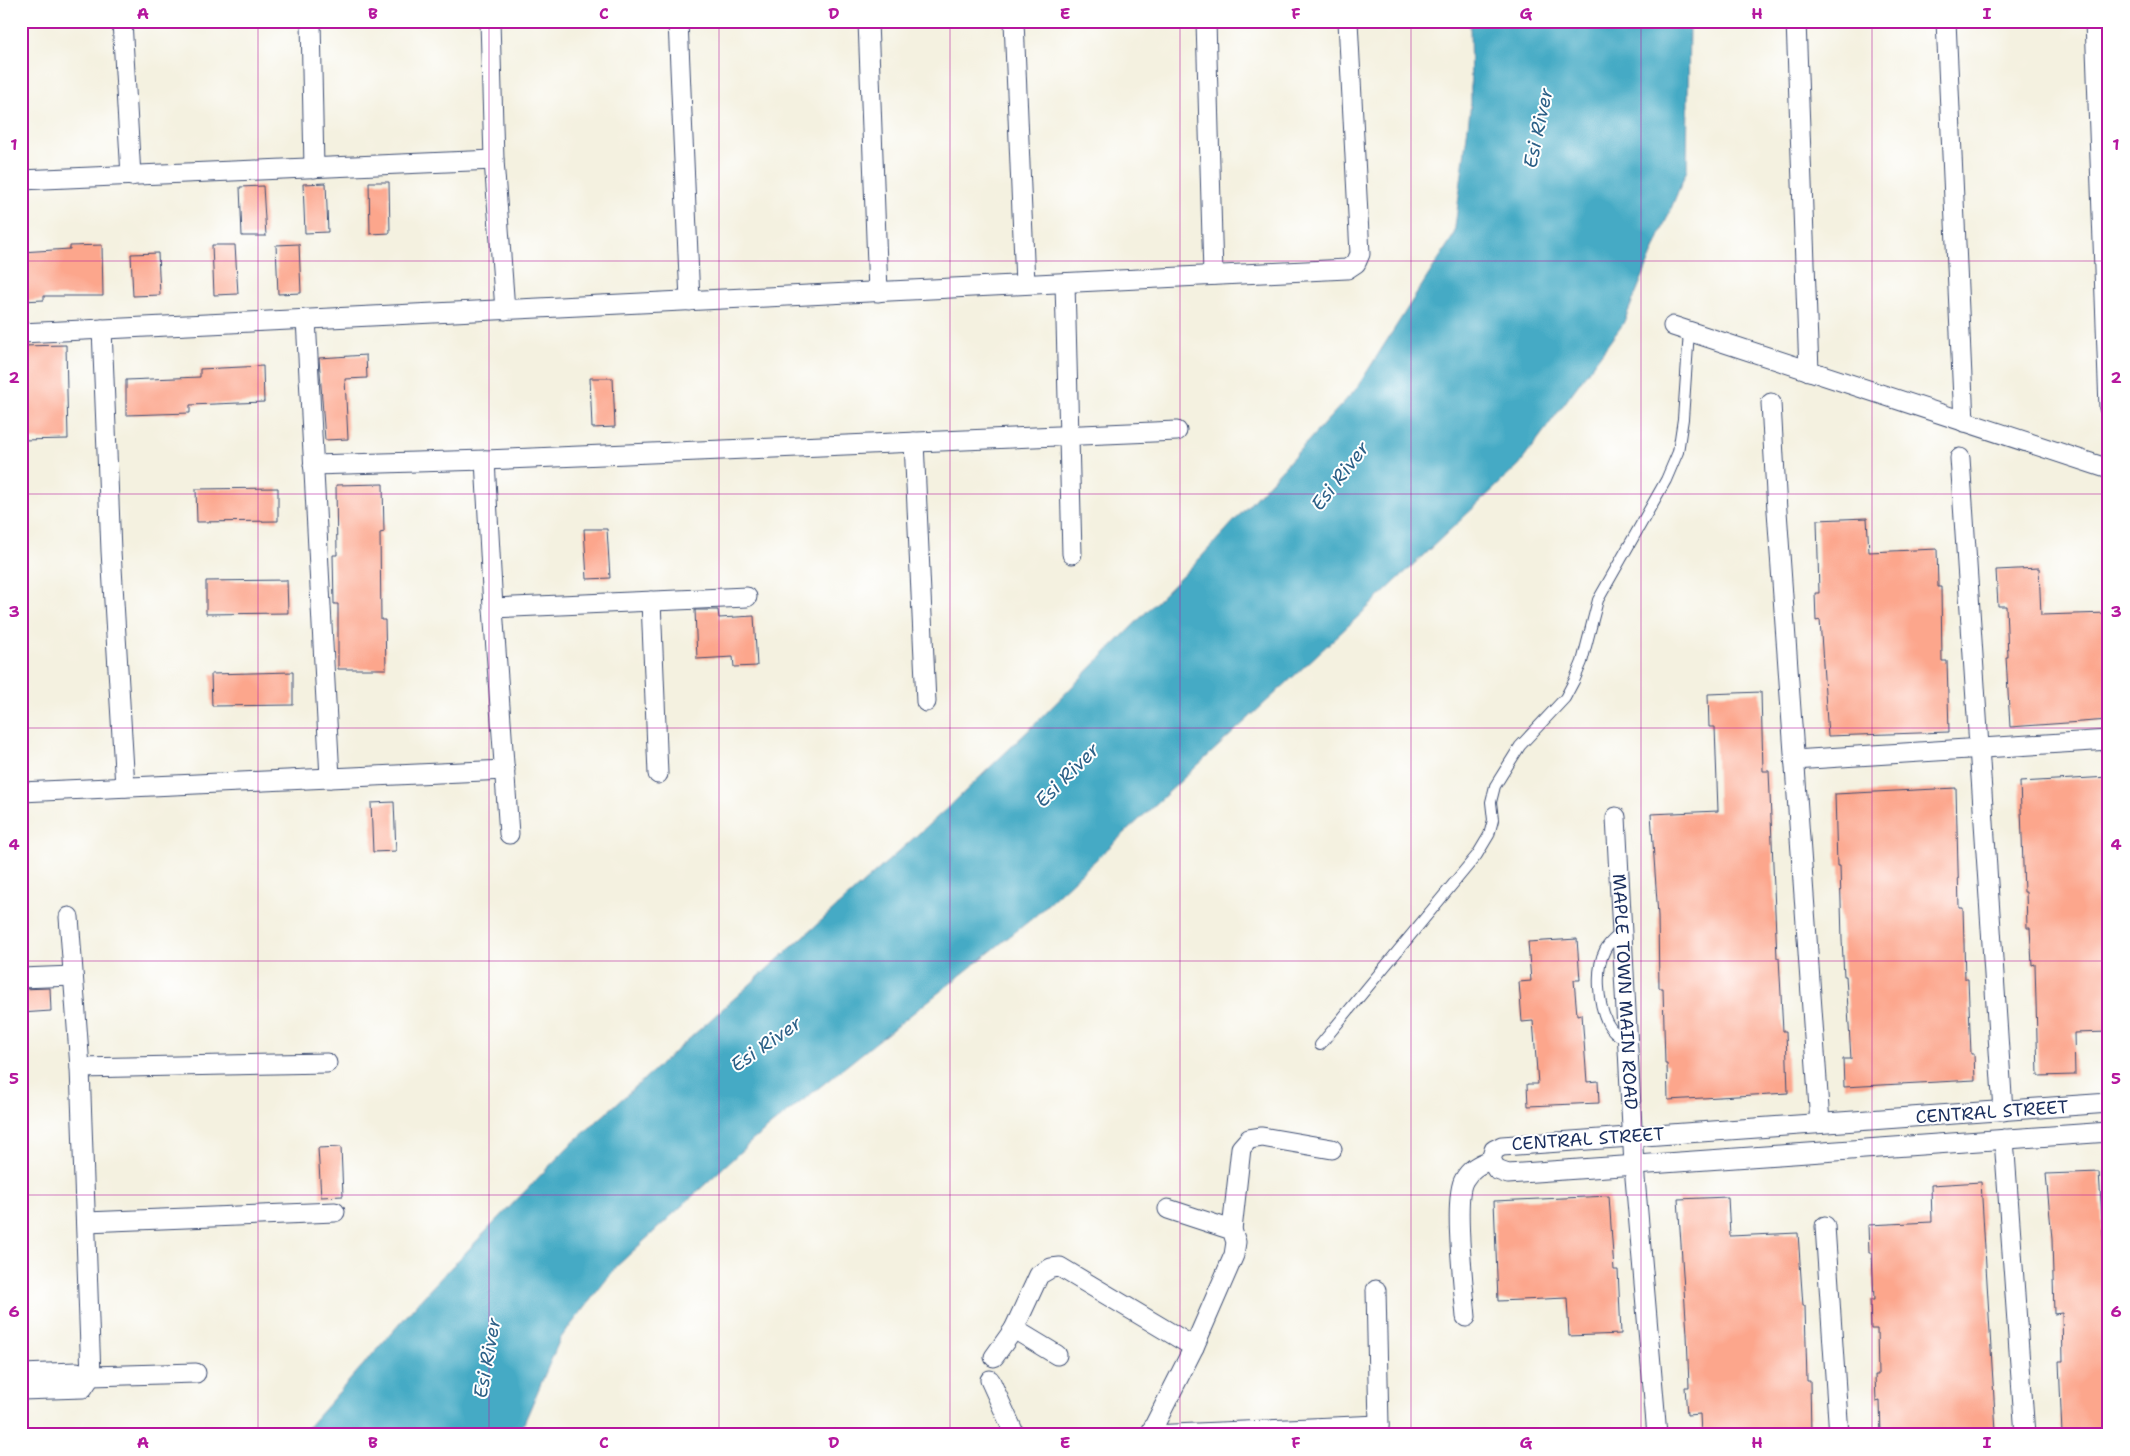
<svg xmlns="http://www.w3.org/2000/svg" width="2130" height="1456" viewBox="0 0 2130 1456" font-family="'Shantell Sans',sans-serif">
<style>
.water{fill:#45aac5;stroke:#306c92}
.building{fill:#fca68c}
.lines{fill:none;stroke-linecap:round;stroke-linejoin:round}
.service-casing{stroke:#3c4c72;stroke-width:12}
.minor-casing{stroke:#3c4c72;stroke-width:21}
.service{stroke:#fff;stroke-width:10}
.minor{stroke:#fff;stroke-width:19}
.grid{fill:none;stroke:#b5179e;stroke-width:1;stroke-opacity:0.55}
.labels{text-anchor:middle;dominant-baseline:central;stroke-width:4;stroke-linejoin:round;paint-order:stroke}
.street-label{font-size:18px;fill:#1b2f5e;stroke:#fff}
.water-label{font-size:19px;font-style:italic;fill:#2c6087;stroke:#fff}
.neatline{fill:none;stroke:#b5179e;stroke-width:2}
.grid-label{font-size:16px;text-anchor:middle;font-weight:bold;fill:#b5179e}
</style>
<rect width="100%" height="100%" fill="#fff"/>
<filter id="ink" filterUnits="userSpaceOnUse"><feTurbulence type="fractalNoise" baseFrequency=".02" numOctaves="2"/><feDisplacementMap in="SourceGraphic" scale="10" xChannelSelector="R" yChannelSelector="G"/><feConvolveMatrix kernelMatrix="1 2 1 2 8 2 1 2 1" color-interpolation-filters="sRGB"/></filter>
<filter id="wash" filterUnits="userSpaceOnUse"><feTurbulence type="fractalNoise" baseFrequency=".0096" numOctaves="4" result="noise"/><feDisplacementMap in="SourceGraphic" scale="20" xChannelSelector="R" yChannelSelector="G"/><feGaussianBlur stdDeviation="1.12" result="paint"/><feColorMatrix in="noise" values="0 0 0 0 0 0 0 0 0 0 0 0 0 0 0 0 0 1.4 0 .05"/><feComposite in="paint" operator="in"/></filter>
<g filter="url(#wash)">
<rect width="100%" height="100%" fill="#f4f1e0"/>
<!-- water -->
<path class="water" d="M1470 21H1689L1687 170 1623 324 1519 465 1361 614 1034 917 753 1140 617 1266 560 1339 519 1435H301L433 1286 567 1148 954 802 1034 725 1202 556 1356 389 1454 235 1471 103Z"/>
<g id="blocks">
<!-- building -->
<path class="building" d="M369 182H389L390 233 370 234Z
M326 183 328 232 305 233 303 184Z
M263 186 266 236H242L240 187Z
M299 244 301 293 278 294 276 245Z
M102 245 103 296H44V300L21 301V252L70 249V246Z
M212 245H235L238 294 214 295Z
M158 253 160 295 133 296 131 254Z
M66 345 68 439 21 440V346Z
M366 355 367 378 345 379 348 439 325 440 319 358Z
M263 366 264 402 190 405V413L126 415V380L200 377V369Z
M590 378H613L615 427 592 428Z
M383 484 384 532 380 533 381 620H385L386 669H338V604H334L333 555H337L336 485Z
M278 488V521L197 522 196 489Z
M1867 518 1869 552 1937 549 1938 587H1941L1942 661H1947L1949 732 1828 736 1820 620 1816 621 1815 593H1819L1817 520Z
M584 529H607L610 578 587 579Z
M2039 568 2041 615 2109 613V720L2010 727 2006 657H2008L2006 606H1998L1996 570Z
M287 580 288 613 206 614V581Z
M695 610H718L719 618 754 616 757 666 734 667 733 657 697 659Z
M293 672V705L212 706 211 674Z
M1761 692 1763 771H1769L1777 958H1779L1783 1031H1786L1788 1093 1668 1100 1667 1064H1665L1663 988H1659L1658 916 1651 814 1718 811 1715 727H1709L1708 694Z
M2109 777V1032L2074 1033 2075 1075 2038 1076 2035 964 2032 965 2030 928H2027L2026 892H2024L2020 782Z
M1956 788 1959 908H1963L1965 979H1968L1971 1054H1974L1975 1080 1844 1087 1843 1059H1851L1846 976H1844L1842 940 1840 866H1837L1835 794Z
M394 802 396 851 373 852 371 803Z
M1577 939 1580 980H1574L1577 1015 1582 1014 1587 1082 1598 1081 1599 1103 1528 1106 1527 1084H1538L1533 1021 1522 1022 1519 982 1531 981 1528 942Z
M50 988 51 1011 21 1013V989Z
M341 1147 343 1196 321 1197 318 1148Z
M2099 1172 2108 1311 2109 1435H2062L2059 1361H2063L2062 1313 2054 1314 2052 1239 2046 1174Z
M1981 1182 1996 1432 1881 1435 1880 1401 1876 1402 1875 1375H1878L1877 1329H1871L1870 1300H1874L1872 1253H1869L1868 1225 1932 1222 1931 1185Z
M1609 1196 1614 1270H1618L1621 1334 1569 1336 1567 1298 1498 1301 1494 1201Z
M1728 1197 1730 1236 1798 1233 1803 1306H1805L1807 1381H1810L1811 1435H1701L1700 1414 1687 1415 1685 1387H1689L1687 1334 1678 1199Z"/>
</g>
</g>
<g filter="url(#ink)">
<use href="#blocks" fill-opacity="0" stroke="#3c4c72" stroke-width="1"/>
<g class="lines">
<!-- service casing -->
<g class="service-casing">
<path id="service" d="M1621 933C1615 938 1609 942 1605 950 1595 969 1598 1003 1607 1022 1612 1032 1619 1036 1627 1040
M1320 1045 1477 855 1489 835 1493 820 1491 802 1495 786 1520 746 1565 698 1574 681 1582 662 1598 600 1666 480 1678 452 1683 419 1689 331"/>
</g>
<!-- minor casing -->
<g class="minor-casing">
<g id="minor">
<path d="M122 21 131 176"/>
<path d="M311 21 314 168"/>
<path d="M490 21 494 160 505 310"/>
<path d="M678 21 690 301"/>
<path d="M868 21 878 292"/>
<path d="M1014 21 1025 284"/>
<path d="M1206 21 1213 275"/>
<path d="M1796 21 1809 371"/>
<path d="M1946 21 1964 422"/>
<path d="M2095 21 2109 408"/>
<path d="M21 180 494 160"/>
<path d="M1065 283 1072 554"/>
<path d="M306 319 330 778"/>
<path d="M1673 326 2109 469"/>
<path d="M102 329 111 551 125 787"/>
<path d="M21 333 1347 269 1356 263 1360 254 1348 21"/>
<path d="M1771 403 1777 511 1820 1123"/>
<path d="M914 442 926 702"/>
<path d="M1960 458 2003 1111"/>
<path d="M485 460 493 608 509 834"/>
<path d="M313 465 485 460 1177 431"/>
<path d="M651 601 658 774"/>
<path d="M493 608 747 597"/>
<path d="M1794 760 2109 740"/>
<path d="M21 792 505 770"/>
<path id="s1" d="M1616 817 1634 1166 1657 1435"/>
<path d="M21 978 73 976"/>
<path d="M80 1068 327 1063"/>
<path d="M2109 1103 1502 1146 1494 1150 1491 1160 1497 1170 1508 1174 2109 1132"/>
<path d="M2004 1139 2025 1435"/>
<path d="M86 1222 335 1212"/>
<path d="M1825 1226 1839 1435"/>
<path d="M1232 1230 1241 1148 1249 1139 1262 1137 1332 1149"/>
<path d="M1376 1290 1379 1425"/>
<path d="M1466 1317C1464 1291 1453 1198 1464 1180 1470 1169 1479 1164 1491 1160"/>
<path d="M1014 1329 1057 1355"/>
<path d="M994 1357 1014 1329 1039 1275 1051 1268 1060 1267 1194 1347"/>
<path d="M21 1374 76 1372 91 1376 196 1373"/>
<path d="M990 1380 1015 1435"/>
<path d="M21 1390 83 1388 91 1376 80 1068 69 917"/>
<path d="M1150 1434 1194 1347 1234 1255 1236 1242 1232 1230 1168 1209"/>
<path d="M1150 1435 1379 1425V1435"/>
</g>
</g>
<!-- service -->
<use href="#service" class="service"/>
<!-- minor -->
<use href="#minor" class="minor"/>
</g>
</g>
<!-- grid -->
<path class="grid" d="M258 21V1435M489 21V1435M719 21V1435M950 21V1435M1180 21V1435M1411 21V1435M1641 21V1435M1872 21V1435M21 261H2109M21 494H2109M21 728H2109M21 961H2109M21 1195H2109"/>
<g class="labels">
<!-- street labels -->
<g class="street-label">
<text stroke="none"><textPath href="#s1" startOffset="175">MAPLE TOWN MAIN ROAD</textPath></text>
<text transform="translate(1992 1112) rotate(-4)">CENTRAL STREET</text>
<text transform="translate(1588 1139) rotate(-4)">CENTRAL STREET</text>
</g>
<!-- water labels -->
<g class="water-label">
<text transform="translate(1538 128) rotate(-78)">Esi River</text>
<text transform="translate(1340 476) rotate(-52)">Esi River</text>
<text transform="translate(1067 775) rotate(-45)">Esi River</text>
<text transform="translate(766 1044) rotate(-35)">Esi River</text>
<text transform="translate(487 1358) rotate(-80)">Esi River</text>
</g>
</g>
<!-- margin -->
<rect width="2130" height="1456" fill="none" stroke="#fff" stroke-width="55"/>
<rect x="28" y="28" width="2074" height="1400" class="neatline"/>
<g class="grid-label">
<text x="143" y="19">A</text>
<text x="373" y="19">B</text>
<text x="604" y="19">C</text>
<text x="834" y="19">D</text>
<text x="1065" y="19">E</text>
<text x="1296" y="19">F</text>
<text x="1526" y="19">G</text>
<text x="1757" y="19">H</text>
<text x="1987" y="19">I</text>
<text x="14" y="150">1</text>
<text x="2116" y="150">1</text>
<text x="14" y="383">2</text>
<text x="2116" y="383">2</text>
<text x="14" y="617">3</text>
<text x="2116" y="617">3</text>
<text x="14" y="850">4</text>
<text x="2116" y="850">4</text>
<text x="14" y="1084">5</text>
<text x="2116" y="1084">5</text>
<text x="14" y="1317">6</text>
<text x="2116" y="1317">6</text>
<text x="143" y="1448">A</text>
<text x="373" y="1448">B</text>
<text x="604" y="1448">C</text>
<text x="834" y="1448">D</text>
<text x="1065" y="1448">E</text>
<text x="1296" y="1448">F</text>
<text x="1526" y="1448">G</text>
<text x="1757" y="1448">H</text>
<text x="1987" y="1448">I</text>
</g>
</svg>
